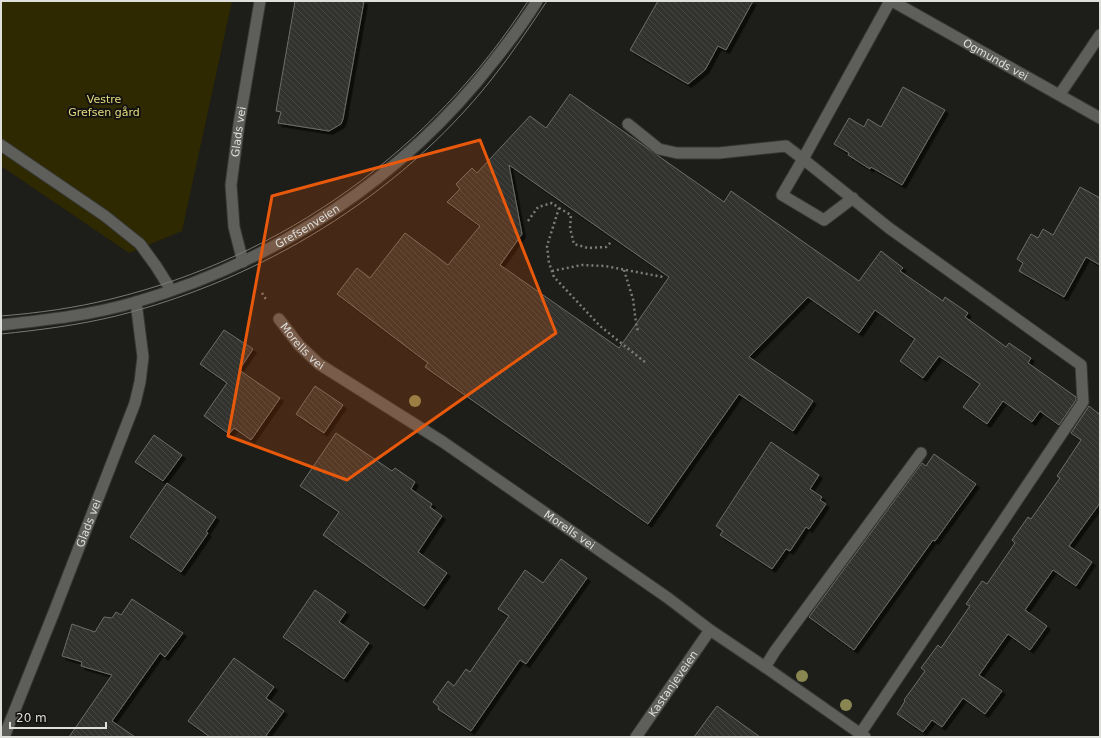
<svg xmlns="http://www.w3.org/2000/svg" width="1101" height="738" viewBox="0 0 1101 738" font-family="'DejaVu Sans',sans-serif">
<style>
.garden{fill:#2e2901}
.building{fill:url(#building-back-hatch);stroke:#6c6c68;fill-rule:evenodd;filter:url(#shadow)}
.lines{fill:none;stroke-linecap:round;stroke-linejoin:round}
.service-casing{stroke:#373734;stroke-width:13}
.minor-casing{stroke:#373734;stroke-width:13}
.secondary-casing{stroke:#373734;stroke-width:13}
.path{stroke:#7c7c78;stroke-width:2.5;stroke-dasharray:2 3;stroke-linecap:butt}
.service{stroke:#5e5e5a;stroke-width:11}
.minor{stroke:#5e5e5a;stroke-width:11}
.secondary{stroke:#5e5e5a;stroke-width:11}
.tram{stroke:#787874;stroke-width:1}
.tree{fill:#8a8652}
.marked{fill:#e8590c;fill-opacity:0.2;stroke:#e8590c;stroke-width:3;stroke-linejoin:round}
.labels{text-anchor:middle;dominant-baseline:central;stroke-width:4;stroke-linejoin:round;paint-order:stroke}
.street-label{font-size:11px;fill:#dfdfdc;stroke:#141310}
.park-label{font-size:11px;fill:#e4db81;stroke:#141310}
</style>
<defs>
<pattern id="building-back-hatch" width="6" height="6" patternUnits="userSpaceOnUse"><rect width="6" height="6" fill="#32312e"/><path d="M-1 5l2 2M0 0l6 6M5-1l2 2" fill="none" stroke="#464542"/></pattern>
<filter id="shadow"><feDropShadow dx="3.5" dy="3.5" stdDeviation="0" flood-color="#0009"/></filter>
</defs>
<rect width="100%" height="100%" fill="#1d1d19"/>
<!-- garden -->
<path class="garden" d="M1 1H232L182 231 129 253 1 166Z"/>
<!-- building -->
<path class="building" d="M295 1H364L343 119 341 124 329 131 278 123 281 112 276 111Z
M658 1H753L726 50 718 46 705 70 688 84 630 50Z
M903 87 945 110 902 185 871 167 870 169 848 155 849 153 834 144 849 118 864 127 868 119 881 127Z
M570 94 724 202 731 191 859 281 881 251 903 268 900 271 943 301 945 297 968 313 965 317 1006 347 1009 343 1031 358 1028 363 1076 397V400L1059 425 1040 411 1032 422 1003 401 987 424 963 407 980 384 939 356 923 378 900 361 915 339 875 310 859 333 808 297 749 357 813 401 793 431 739 394 648 524 425 367 428 363 337 294 357 268 370 278 405 233 448 265 480 226 447 202 460 189 456 184 472 168 477 173 530 116 546 128ZM509 165 669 277 619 348 500 265 522 234Z
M1080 187 1100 198V265L1086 257 1064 297 1019 271 1023 263 1017 259 1031 234 1038 238 1043 229 1053 235Z
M224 330 253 349 239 370 280 398 251 440 234 428 229 434 204 416 227 383 200 364Z
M315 386 343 405 324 433 296 414Z
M1089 406 1099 414 1100 412V503L1069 546 1092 562 1076 586 1053 570 1025 610 1047 626 1030 650 1008 634 979 675 1002 691 985 714 963 698 942 727 932 720 923 732 897 714 905 701 904 700 925 671 921 668 938 645 941 648 970 606 966 604 982 581 987 584 1015 543 1012 540 1028 517 1031 519 1060 478 1057 476 1081 440 1071 433Z
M336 433 392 471 395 468 415 482 411 489 432 504 430 507 442 516 418 552 447 573 424 606 323 535 339 512 300 486Z
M154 435 182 455 163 481 135 462Z
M771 442 819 475 810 489 822 497 820 500 826 504 809 529 806 527 790 551 786 549 772 569 720 535 723 531 716 526Z
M934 454 976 484 935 541 933 540 854 650 809 617 922 463 926 466Z
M167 483 216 517 206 532 208 533 181 572 130 537Z
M561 559 587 578 526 664 520 660 471 731 438 709 439 707 433 702 448 681 454 686 466 669 470 672 509 616 498 609 525 570 543 583Z
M315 590 346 612 339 622 369 643 344 679 283 637Z
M132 599 183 633 165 657 160 653 112 721 135 737H69L112 675 81 666 82 662 62 656 72 624 95 632 104 617 112 618 116 612 121 615Z
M234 658 274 687 266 698 284 711 265 737H210L188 721Z
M717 706 760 737H694Z"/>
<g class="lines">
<!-- service casing -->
<g class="service-casing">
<path id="service" d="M628 124 659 149 677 153H719L786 146 803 159 782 195 824 220 853 198
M1 145 105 216 140 244 156 266 171 290
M765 667 775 651 921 453
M860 734 1083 402 1081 365 889 228 803 159 890 1"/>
</g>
<!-- minor casing -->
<g class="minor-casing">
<g id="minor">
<path id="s1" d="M892 1 1100 118"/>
<path d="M1060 94 1100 35"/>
<path id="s2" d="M243 262 234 227 231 185 239 124 260 1"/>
<path id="s3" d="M279 319 299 345 319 364 443 442 668 598 710 630 765 667 865 737"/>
<path id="s4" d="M4 737 54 612 135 403 140 382 143 357 136 302"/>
<path id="s5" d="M636 737 710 630"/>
</g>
</g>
<!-- secondary casing -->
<g class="secondary-casing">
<g id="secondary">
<path id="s6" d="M1 325C46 320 92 315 136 302 277 261 403 178 493 62 509 42 524 22 537 1"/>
</g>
</g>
<!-- path -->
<path class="path" d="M559 208 571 215 570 228 574 244 588 248 606 247 611 242
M528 221 538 207 552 203 559 208 547 246 549 263 554 277 600 326 646 363
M624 270 633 299 636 323 638 331
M552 271 582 265 605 266 663 277
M262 293 267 301"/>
<!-- service -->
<use href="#service" class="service"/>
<!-- minor -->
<use href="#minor" class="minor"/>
<!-- secondary -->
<use href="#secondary" class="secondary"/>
<!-- tram -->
<path class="tram" d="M1 316C38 313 75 308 111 299 284 257 432 150 528 1
M1 334C40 330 79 325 116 316 260 280 398 197 491 80 511 55 529 28 547 1"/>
</g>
<!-- trees -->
<g class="tree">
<circle cx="415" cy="401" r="6"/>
<circle cx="802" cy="676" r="6"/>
<circle cx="846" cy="705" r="6"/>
</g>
<!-- marked area -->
<path class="marked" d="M480 140 556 333 347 480 228 436 272 196Z"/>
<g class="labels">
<!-- street labels -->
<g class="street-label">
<text stroke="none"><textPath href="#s1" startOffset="119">Ogmunds vei</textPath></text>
<text stroke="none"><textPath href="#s2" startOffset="132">Glads vei</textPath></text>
<text stroke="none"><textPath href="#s6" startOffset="325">Grefsenveien</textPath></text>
<text stroke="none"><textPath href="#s3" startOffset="36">Morells vei</textPath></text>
<text stroke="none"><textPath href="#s4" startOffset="230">Glads vei</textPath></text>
<text stroke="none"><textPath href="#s3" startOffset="361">Morells vei</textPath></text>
<text stroke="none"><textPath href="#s5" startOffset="65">Kastanjeveien</textPath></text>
</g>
<!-- park labels -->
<g class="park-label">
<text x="104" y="99">Vestre<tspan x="104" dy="13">Grefsen gård</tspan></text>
</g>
</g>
<!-- border -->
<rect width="1101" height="738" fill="none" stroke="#dfdfdc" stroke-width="4"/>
<!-- scale -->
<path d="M10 722v6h96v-6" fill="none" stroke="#dfdfdc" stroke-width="2"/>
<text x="16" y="722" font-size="12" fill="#dfdfdc" stroke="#141310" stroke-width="3" paint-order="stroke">20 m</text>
</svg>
